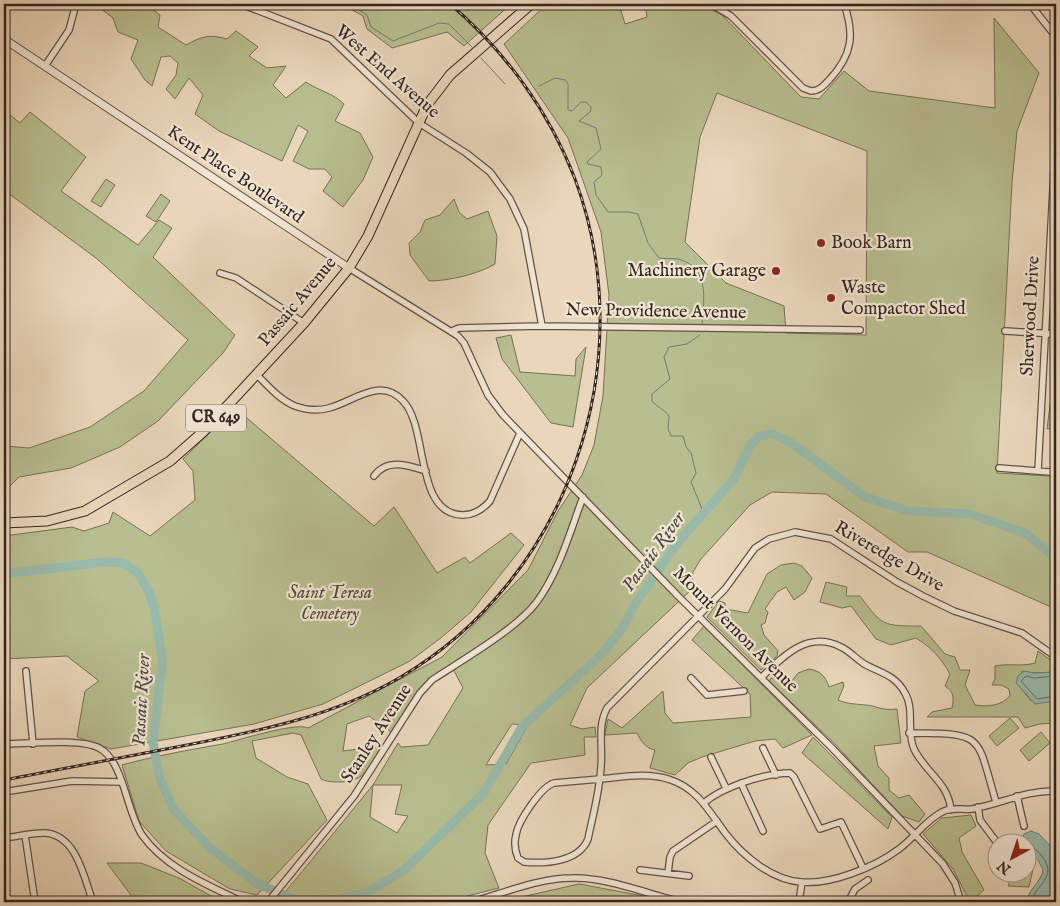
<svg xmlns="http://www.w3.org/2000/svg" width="1060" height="906" viewBox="0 0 1060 906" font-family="'IM FELL English',serif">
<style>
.green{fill:#b8be8f;stroke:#767258;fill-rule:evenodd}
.water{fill:#99baab;stroke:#707e73}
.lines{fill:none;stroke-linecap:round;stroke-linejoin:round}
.shore{stroke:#667066;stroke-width:1}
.stream{stroke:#707e73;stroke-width:1}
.river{stroke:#99baab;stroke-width:9}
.minor-casing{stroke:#615247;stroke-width:8}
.tertiary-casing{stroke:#615247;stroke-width:9}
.primary-casing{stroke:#332520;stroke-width:11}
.minor{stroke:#f1e5d3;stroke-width:5.5}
.tertiary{stroke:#f1e5d3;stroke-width:7}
.primary{stroke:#ead7bb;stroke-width:9}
.rail-casing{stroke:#332520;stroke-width:3}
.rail{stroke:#f1e5d3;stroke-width:1;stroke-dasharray:4;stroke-linecap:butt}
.poi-dot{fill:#8f2418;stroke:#f1e5d3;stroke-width:2}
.labels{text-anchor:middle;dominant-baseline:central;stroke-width:4.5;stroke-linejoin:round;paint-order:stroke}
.shield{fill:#f1e5d3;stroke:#6c5f56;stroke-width:1}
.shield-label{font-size:16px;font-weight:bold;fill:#332520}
.street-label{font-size:18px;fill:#332520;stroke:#f1e5d3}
.poi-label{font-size:18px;fill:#332520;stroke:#f1e5d3;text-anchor:start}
.park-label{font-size:18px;font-style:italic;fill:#544b3c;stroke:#f1e5d3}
.water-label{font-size:19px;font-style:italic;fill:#4c4a43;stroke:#f1e5d3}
</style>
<rect width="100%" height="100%" fill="#ead7bb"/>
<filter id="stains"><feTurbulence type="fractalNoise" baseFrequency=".004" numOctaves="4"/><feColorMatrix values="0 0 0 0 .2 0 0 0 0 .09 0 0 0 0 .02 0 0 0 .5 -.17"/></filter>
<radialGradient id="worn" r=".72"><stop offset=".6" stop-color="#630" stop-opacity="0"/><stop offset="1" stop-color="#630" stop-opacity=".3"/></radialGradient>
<!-- green -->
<path class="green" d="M101 4H146L160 15 158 27 186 45C202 36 210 34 227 39L236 31 258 47 249 56 267 68 286 66 273 85 286 98 306 82C319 91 333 93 344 104L335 121 360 133 373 157 363 180 343 207 323 191 332 177 325 169H309L293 161 308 131 298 125 282 161 219 131 195 114 203 95 189 78 175 99 166 89 176 75 178 63 170 56 161 57 152 86 145 80 131 59 138 40 118 32 113 18 100 8Z
M342 4H511L464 46 447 32 392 48 367 29 363 16Z
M547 4H619L625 24 647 17 645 4H700L722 15 801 97 819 99 844 71 869 91 995 108 994 18 1039 73 1017 131 1012 182 997 473 1051 476 1056 481V611L1051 607 927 552H908L826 494 772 492 750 505 701 559 693 572 692 589 587 688 570 725 582 729 595 727 596 737H584L585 755 531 763 488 825 485 853 499 888 444 902H277L373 785 398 743 401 747 428 745 463 688 451 665 424 686 394 734 369 716 347 724 343 751 382 746C369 766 366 782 340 782 333 782 327 782 321 779L301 735 293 733 252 741 256 758 287 777 308 784 327 820 257 895 230 889 166 851 139 821 122 765C155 756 188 750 223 744 239 740 296 722 308 728L442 657 528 570 558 511 582 475 594 445 603 396 609 295 601 232 568 138 504 44ZM717 93 867 151 866 335 786 333 784 306 726 283 685 242 700 137ZM512 724 528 725 506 764 486 765ZM373 785H402L395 814 408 816 397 833 370 817Z
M4 110 20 123 30 112 86 157 61 191 138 245 159 220 172 228 153 257 235 335 223 353 158 421 120 447 71 468 19 477 4 492V446L29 448 90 427 144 391 188 340 96 258 4 190Z
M106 179 115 185 101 207 91 201Z
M161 194 170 201 156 222 146 216Z
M454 199 459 212 467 219 488 211 497 236 495 264C478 274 449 281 429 281L410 255 409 243 420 232 425 220 440 215Z
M511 335 520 372 575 376 576 359 586 347 573 427 551 423 502 359 496 338Z
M1055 365 1056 428 1047 429Z
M235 408 374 526 394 507 437 573 465 557 470 563 511 533 524 545 471 612 442 637 410 661 323 704 254 724 111 749 77 737 85 691 99 681 67 656 4 659V536L72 527 84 531 109 523 113 512 150 536 195 500 193 471 183 459Z
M794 563 802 566 812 578 805 592 794 600 786 587 777 592 765 609 768 612 765 623 761 625 764 635 778 651 777 656 761 670 707 617 719 601 725 603V609L748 613 767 574 781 565Z
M826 582 847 587 846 596H860C882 626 883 626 921 626L945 654 955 657 960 670H970L965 685 975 705C989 707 1000 706 1010 696L1009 689 1001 685H992L995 679V666C1009 663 1021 667 1035 663L1038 651 1056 664V672L1034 673 1022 671 1019 686 1031 701H1056V723L1040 724 1025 728 1018 717H927L932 712 952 708C954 697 954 692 945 686L950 674C941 658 932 648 916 638L891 645 876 639 851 606 842 608 820 602Z
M704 626 812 735 783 748 775 739 755 741 702 757 688 763 675 775 650 768 655 750C645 748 641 741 637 733L605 735 608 719 622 728 663 691 665 713 673 723 751 717 750 694 692 640Z
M809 669C821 671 825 676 829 687L843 682 844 686 838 700C848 704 855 704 866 705 878 706 881 711 897 709L901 743 874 746 878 766 889 778V790L899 798 909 795 925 814 919 822 902 816 834 743 769 681 771 678 791 682 798 673Z
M1010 718 1019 728 997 746 989 736Z
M1041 732 1050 743 1029 761 1020 750Z
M813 737 892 817 888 829 802 753Z
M971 815 976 826 959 838 962 852 984 890 970 902 953 869 923 834 942 818Z
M1028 859 1035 860 1029 887 1008 886 1012 874H1028Z
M107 863H141L179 878 222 902H136Z
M579 884 676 902H499Z"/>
<!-- water -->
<path class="water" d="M1024 671 1034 673 1056 672V701L1035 704 1016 683 1018 676Z
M1031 831 1039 834 1056 852V891L1047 902H1027C1027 890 1041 883 1043 870L1038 860 1028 850V844L1021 843 1024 834Z"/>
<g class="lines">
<!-- shore -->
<path class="shore" d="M1056 676 1034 678 1026 676 1021 681 1037 699 1056 696
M1028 846C1033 847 1037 850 1041 855 1060 878 1034 884 1032 902"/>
<!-- stream -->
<path class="stream" d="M350 4 367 15 371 27 393 41 439 23 449 24 472 47
M481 58 505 84
M539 86 555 78 565 80 568 84V110L572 111 581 102H586L591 107V111L579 121 596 128 601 149 587 162 588 164 601 167 602 175 594 182 596 195 608 212H629L638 214 648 243 659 258C665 259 672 258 678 259 710 267 704 300 702 324
M700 335 687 344 669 347 664 357 670 379 652 394V401C657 407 664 409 669 416L668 429 671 436H683L686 447 691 453 696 473 691 482 704 514"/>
<!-- river -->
<path class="river" d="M4 574 105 562 124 563 138 573 149 592 154 607 161 649 162 664 153 742 160 779 174 810 210 848 256 883 300 902
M330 902 370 891 404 870 483 794 522 727 603 653 623 627 635 604 678 542 734 479 751 444 759 436 772 434 790 442 865 497 908 511 970 514 1025 533 1056 558"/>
<!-- minor casing -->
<g class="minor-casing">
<path id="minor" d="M241 4 331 39 419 123 466 153 490 172 510 199 524 229 542 326
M711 4 731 16 803 88 811 91C820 91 824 85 830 79 852 55 855 35 844 4
M1030 4 1056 37
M45 66 69 30 76 4
M349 268 458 336 464 343 488 395 503 415 678 596 832 748 943 864 955 883 961 902
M220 273 236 278 304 323
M452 331 459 328 542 326 860 330
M1005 331 1056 334
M257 375C268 386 280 400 295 406 306 410 318 411 329 408 353 402 380 376 403 401 429 427 414 515 463 515 474 515 483 509 490 501L520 433
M999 468 1049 472 1056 471
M1038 471 1056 132
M374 476C387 458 408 465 426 471
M1056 657 1022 633 954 611 923 596 897 582 831 539 795 532 769 539 755 548 725 589 607 708C597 727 603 745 601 766 600 790 593 815 588 839 579 862 546 864 524 862L518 858C515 851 514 843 516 835 518 821 541 787 554 783L600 779C623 777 648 772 671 780 698 789 710 813 726 834 743 856 772 880 801 882 831 885 875 867 899 849 914 838 925 821 942 812 950 807 962 810 972 809 1001 804 1026 790 1056 791
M26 671 33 744
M762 677C783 656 808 630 841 647 850 651 857 660 866 665 882 673 896 676 905 693 915 710 906 731 914 749 925 772 948 782 951 810
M691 678 707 695 744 691
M909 733C986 733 976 735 996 802
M4 744C26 744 80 738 99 748 124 761 126 811 142 835 165 868 208 885 243 902
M763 748 776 775
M711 757 726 788
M741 783 763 831
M4 792 72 781 121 782
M1017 796 1024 826
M704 803C722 787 766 773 790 773L794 777 820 829 841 822 863 868
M978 807 980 820 998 844
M25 835 35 902
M4 838C17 837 32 832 46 833 77 836 84 878 93 902
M640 870 689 876
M668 873 670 857 673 851 717 821
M268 902 354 796 420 693 432 680C461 661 516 629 536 603 559 572 570 532 583 497
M472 902C504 893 538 878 573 878 606 877 648 894 681 902
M799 902 802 882
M848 902 855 889 868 880"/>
</g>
<!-- tertiary casing -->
<g class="tertiary-casing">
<path id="tertiary" d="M4 39 349 268"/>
</g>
<!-- primary casing -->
<g class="primary-casing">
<path id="primary" d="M4 523 47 521 85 511 170 461 203 432 304 323 349 268 368 236 427 105 450 75 531 4"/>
</g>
<!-- minor -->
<use href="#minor" class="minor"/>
<!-- tertiary -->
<use href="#tertiary" class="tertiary"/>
<!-- primary -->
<use href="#primary" class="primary"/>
<!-- rail casing -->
<g class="rail-casing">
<path id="rail" d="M4 780C63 769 122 757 182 746 258 731 332 717 399 678 569 579 643 362 575 179 549 111 505 51 450 4"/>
</g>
<!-- rail -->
<use href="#rail" class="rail"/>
</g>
<!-- markers -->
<g class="poi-dot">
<circle cx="821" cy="243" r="5"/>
<circle cx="776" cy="271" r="5"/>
<circle cx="831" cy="298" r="5"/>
</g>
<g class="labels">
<!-- shield labels -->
<rect class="shield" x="186" y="404.5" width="60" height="27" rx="4"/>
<g class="shield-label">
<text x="216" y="418">CR 649</text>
</g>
<!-- street labels -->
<g class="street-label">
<text transform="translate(387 72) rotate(41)">West End Avenue</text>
<text transform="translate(235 175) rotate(34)">Kent Place Boulevard</text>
<text transform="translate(298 302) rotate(-50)">Passaic Avenue</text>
<text transform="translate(656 312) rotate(1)">New Providence Avenue</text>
<text transform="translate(1031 316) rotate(-87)">Sherwood Drive</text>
<text transform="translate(889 557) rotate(30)">Riveredge Drive</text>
<text transform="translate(735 630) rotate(45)">Mount Vernon Avenue</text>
<text transform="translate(377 734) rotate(-57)">Stanley Avenue</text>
</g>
<!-- poi labels -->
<g class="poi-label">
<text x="831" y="243">Book Barn</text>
<text x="766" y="271" text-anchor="end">Machinery Garage</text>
<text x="841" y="288">Waste<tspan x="841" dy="21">Compactor Shed</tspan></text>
</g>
<!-- park labels -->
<g class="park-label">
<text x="330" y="593">Saint Teresa<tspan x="330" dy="21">Cemetery</tspan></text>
</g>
<!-- water labels -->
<g class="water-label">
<text transform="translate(654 552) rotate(-54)">Passaic River</text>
<text transform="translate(142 700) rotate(-87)">Passaic River</text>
</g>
</g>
<!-- margin -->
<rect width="1060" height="906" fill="none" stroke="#ead7bb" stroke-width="20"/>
<rect x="5" y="5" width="1050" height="896" fill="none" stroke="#332520" stroke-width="2.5"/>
<rect x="10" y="10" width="1040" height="886" fill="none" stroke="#332520"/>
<!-- north arrow -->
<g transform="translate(1012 858) rotate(220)"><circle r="24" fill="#f1e5d3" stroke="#a5988b"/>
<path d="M0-4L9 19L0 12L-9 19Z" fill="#8f2418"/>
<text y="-8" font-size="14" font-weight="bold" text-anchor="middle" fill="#332520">N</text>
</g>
<rect width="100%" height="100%" filter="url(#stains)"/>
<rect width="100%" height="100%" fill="url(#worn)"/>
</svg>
